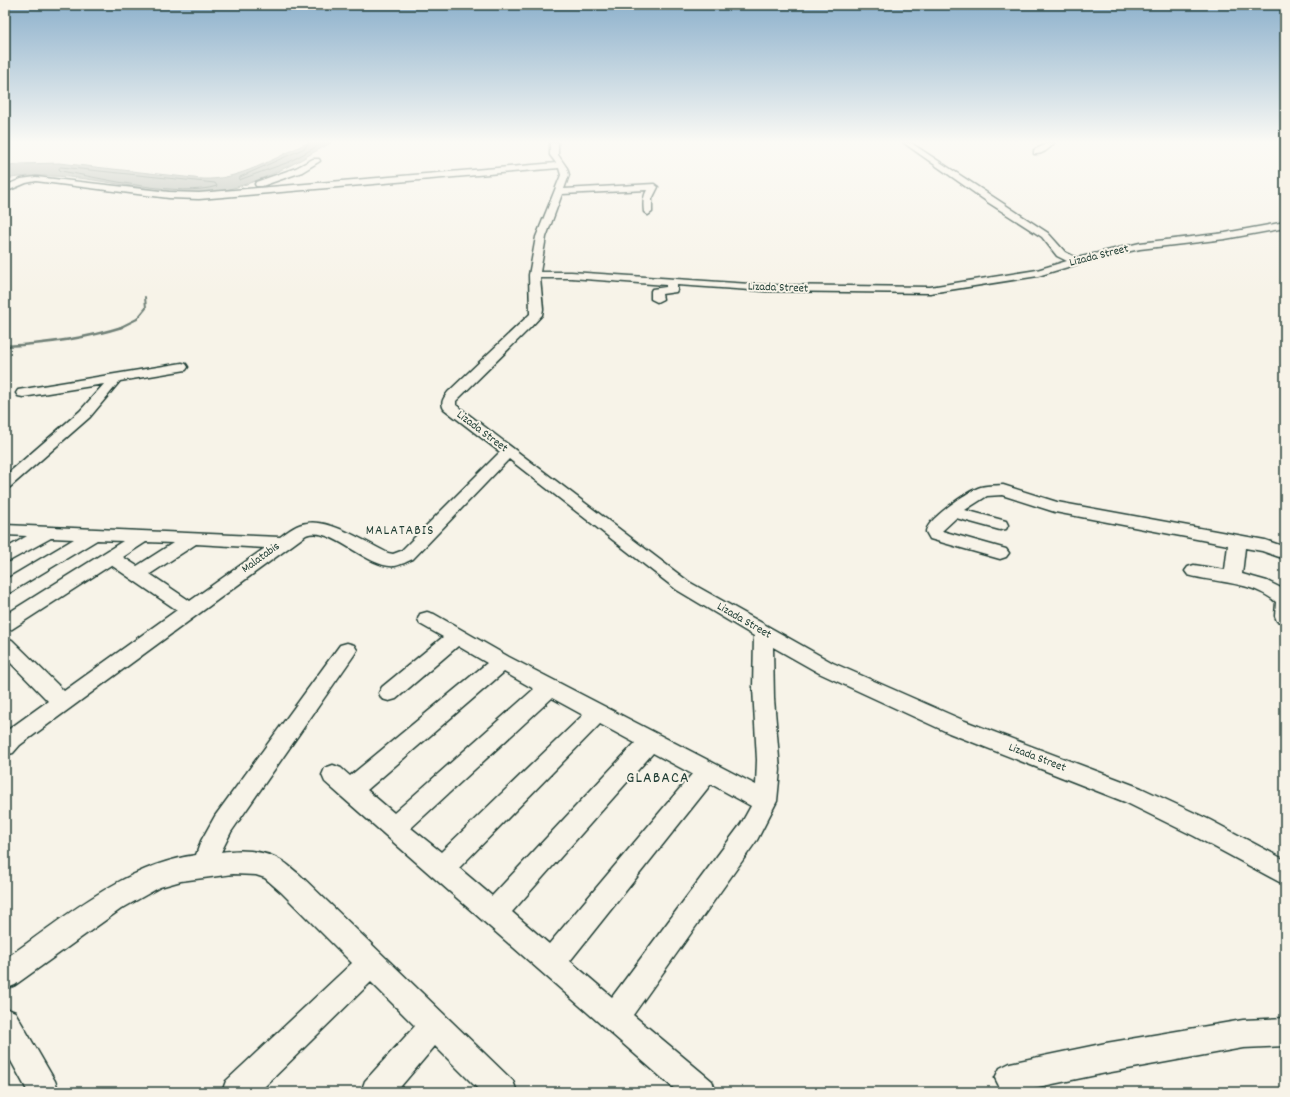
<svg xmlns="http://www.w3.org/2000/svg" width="1290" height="1097" viewBox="0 0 1290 1097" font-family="Dekko,sans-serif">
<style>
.water{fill:#a4ada3;stroke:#6f8077}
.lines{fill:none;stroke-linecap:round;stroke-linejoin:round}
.shore{stroke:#546a60;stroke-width:1}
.stream-far1{stroke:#6f8077;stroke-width:2}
.stream{stroke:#6f8077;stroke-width:2.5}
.minor-casing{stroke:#1f3d34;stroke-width:3}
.minor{fill:#f7f3e8;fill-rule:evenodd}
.labels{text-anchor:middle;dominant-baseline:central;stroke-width:4;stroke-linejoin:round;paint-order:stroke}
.street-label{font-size:12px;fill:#1f3d34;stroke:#f7f3e8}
.quarter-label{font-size:14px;letter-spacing:1px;fill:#1f3d34;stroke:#f7f3e8}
.near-neighbourhood-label{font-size:16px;letter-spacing:1px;fill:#1f3d34;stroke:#f7f3e8}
</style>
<rect width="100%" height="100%" fill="#f7f3e8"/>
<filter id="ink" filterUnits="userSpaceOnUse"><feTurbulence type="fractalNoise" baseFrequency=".025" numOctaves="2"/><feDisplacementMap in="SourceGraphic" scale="8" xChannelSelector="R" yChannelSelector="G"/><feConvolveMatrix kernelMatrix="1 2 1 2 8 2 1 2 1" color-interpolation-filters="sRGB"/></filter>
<g filter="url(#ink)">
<!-- water -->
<path class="water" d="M307 143H331C318 149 305 158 291 165 265 178 234 191 205 193 186 195 168 192 150 189 102 182 54 170 5 179V167L21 164 59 163 203 179C237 181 277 157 307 143Z"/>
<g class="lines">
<!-- shore -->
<path class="shore" d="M308 143 305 148 240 177 239 180 289 162 323 143
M61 167 215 183 217 186C180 198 101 178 61 171L59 169Z"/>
<!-- stream-far1 -->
<path class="stream-far1" d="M119 328 137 319 146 308 145 297"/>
<!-- stream -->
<path class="stream" d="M5 346C45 344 84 339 122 327"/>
<!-- minor casing -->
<g class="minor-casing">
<path id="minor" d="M550 143H558V155L567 168 569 175 564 189 654 184 658 187 652 199V212L648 215 644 212C643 204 643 197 647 190L562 194 546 237 540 272H571L765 285 930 287 1037 270 1067 261 1057 256 1042 237 989 203 904 143H911L1048 233 1065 252 1077 258 1140 243 1225 233 1285 222V228L1225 239 1140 249 1094 259 1038 276 930 293 765 291 677 285V290L676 292 662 294 663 299 657 302 651 299V291L652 289 666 287V285L571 278H540L543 309 542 315 530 328 456 401V405L689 582 833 663 965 721 1141 788 1210 820 1285 860V885L1194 836 1125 802 949 733 819 673 773 647 774 699 780 770 777 801 757 840 633 1015 712 1081 716 1092H678L342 797 325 782 322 775 325 768 333 765 341 768 350 776 487 663 458 646 396 699 389 701 382 699 379 693 382 687 443 637 420 624 418 619 420 614 427 612 434 614 509 657 756 785 757 760 753 688 754 636 677 590 509 459 413 559C408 561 401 565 395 566 367 569 332 525 306 535L20 745 13 753 5 755V732L48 701 5 657V638L12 640 64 691 177 610 111 565 12 629 5 631V615L123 541 97 540 11 592 5 594V580L74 539 51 538 11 560 5 562V549L27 536 5 535V525L280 537C288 531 297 524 307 523 331 519 367 543 388 553L393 554 401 551 500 452 444 409C440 402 444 398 448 392L530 314 529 275 536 237 561 175 559 168 199 199 169 198 36 181 26 183 5 192V186L21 179 36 177 169 192 199 193 556 163 550 155ZM146 542 173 543 137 566 123 557ZM196 544 265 548 190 601 150 574ZM504 672 534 689 394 813 367 790ZM552 698 583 715 441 852 411 828ZM600 724 635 743 492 896 459 868ZM653 753 692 774 549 944 512 912ZM711 784 751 806 741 824 612 997 570 961Z
M1047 143H1054C1049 149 1042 155 1034 154V150L1044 145Z
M313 159H319L320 161 302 172 262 186H256L255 184 256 182 296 168Z
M182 363 186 364 188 367 186 370 120 381 90 417 10 487 5 489V476L80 411 104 384 23 397 18 396 16 393 18 390Z
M1003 485 1057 502 1265 540 1285 547V559L1262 551 1245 548 1242 574 1267 581 1285 590V623L1277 621 1275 616 1276 602C1252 581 1216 583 1188 575L1185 571 1188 567 1194 565 1225 570 1228 545 1055 512 1002 495 987 496 965 510 1006 521 1008 525 1006 529 1000 530 956 518 942 531 1006 549 1009 553 1006 557 1000 559 930 539 926 532C926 520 966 493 978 488 985 485 995 486 1003 485Z
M347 643 354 645 357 650 354 655 231 832 221 852C241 849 264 850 282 861 288 864 293 870 299 874L513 1081 517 1092H481L435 1046 396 1092H361L365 1081 415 1026 371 982 259 1092H222L226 1081 352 963 281 892 265 878 256 875 233 874 181 881 160 887 121 909 15 985 5 989V959C62 919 126 864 196 855L201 841 215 816 340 645Z
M5 1008 15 1012 55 1081 59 1092H28L5 1050Z
M1285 1018V1046L1243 1048 1106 1073 1014 1092H1008L1000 1088 995 1078 1000 1068 1010 1063 1106 1043 1243 1020Z"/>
</g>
<!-- minor -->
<use href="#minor" class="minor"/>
</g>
</g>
<!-- sky -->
<linearGradient id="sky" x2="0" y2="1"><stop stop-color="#8db1cc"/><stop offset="0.48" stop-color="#fbfaf5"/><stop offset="1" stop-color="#fbfaf5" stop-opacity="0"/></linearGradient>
<rect width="1290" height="296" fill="url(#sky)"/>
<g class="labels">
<!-- street labels -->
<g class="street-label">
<text transform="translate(1099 256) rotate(-14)">Lizada Street</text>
<text transform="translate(778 288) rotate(2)">Lizada Street</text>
<text transform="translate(482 432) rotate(37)">Lizada Street</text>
<text transform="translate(261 558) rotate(-36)">Malatabis</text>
<text transform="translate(744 621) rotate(30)">Lizada Street</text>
<text transform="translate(1037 758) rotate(21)">Lizada Street</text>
</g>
<!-- quarter labels -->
<g class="quarter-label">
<text x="400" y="531">MALATABIS</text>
</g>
<!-- near-neighbourhood labels -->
<g class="near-neighbourhood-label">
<text x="658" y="778">GLABACA</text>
</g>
</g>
<!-- margin -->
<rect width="1290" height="1097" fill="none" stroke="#f7f3e8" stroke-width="20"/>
<rect x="10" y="10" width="1270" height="1077" fill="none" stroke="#1f3d34" stroke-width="1.5" filter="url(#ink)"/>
</svg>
